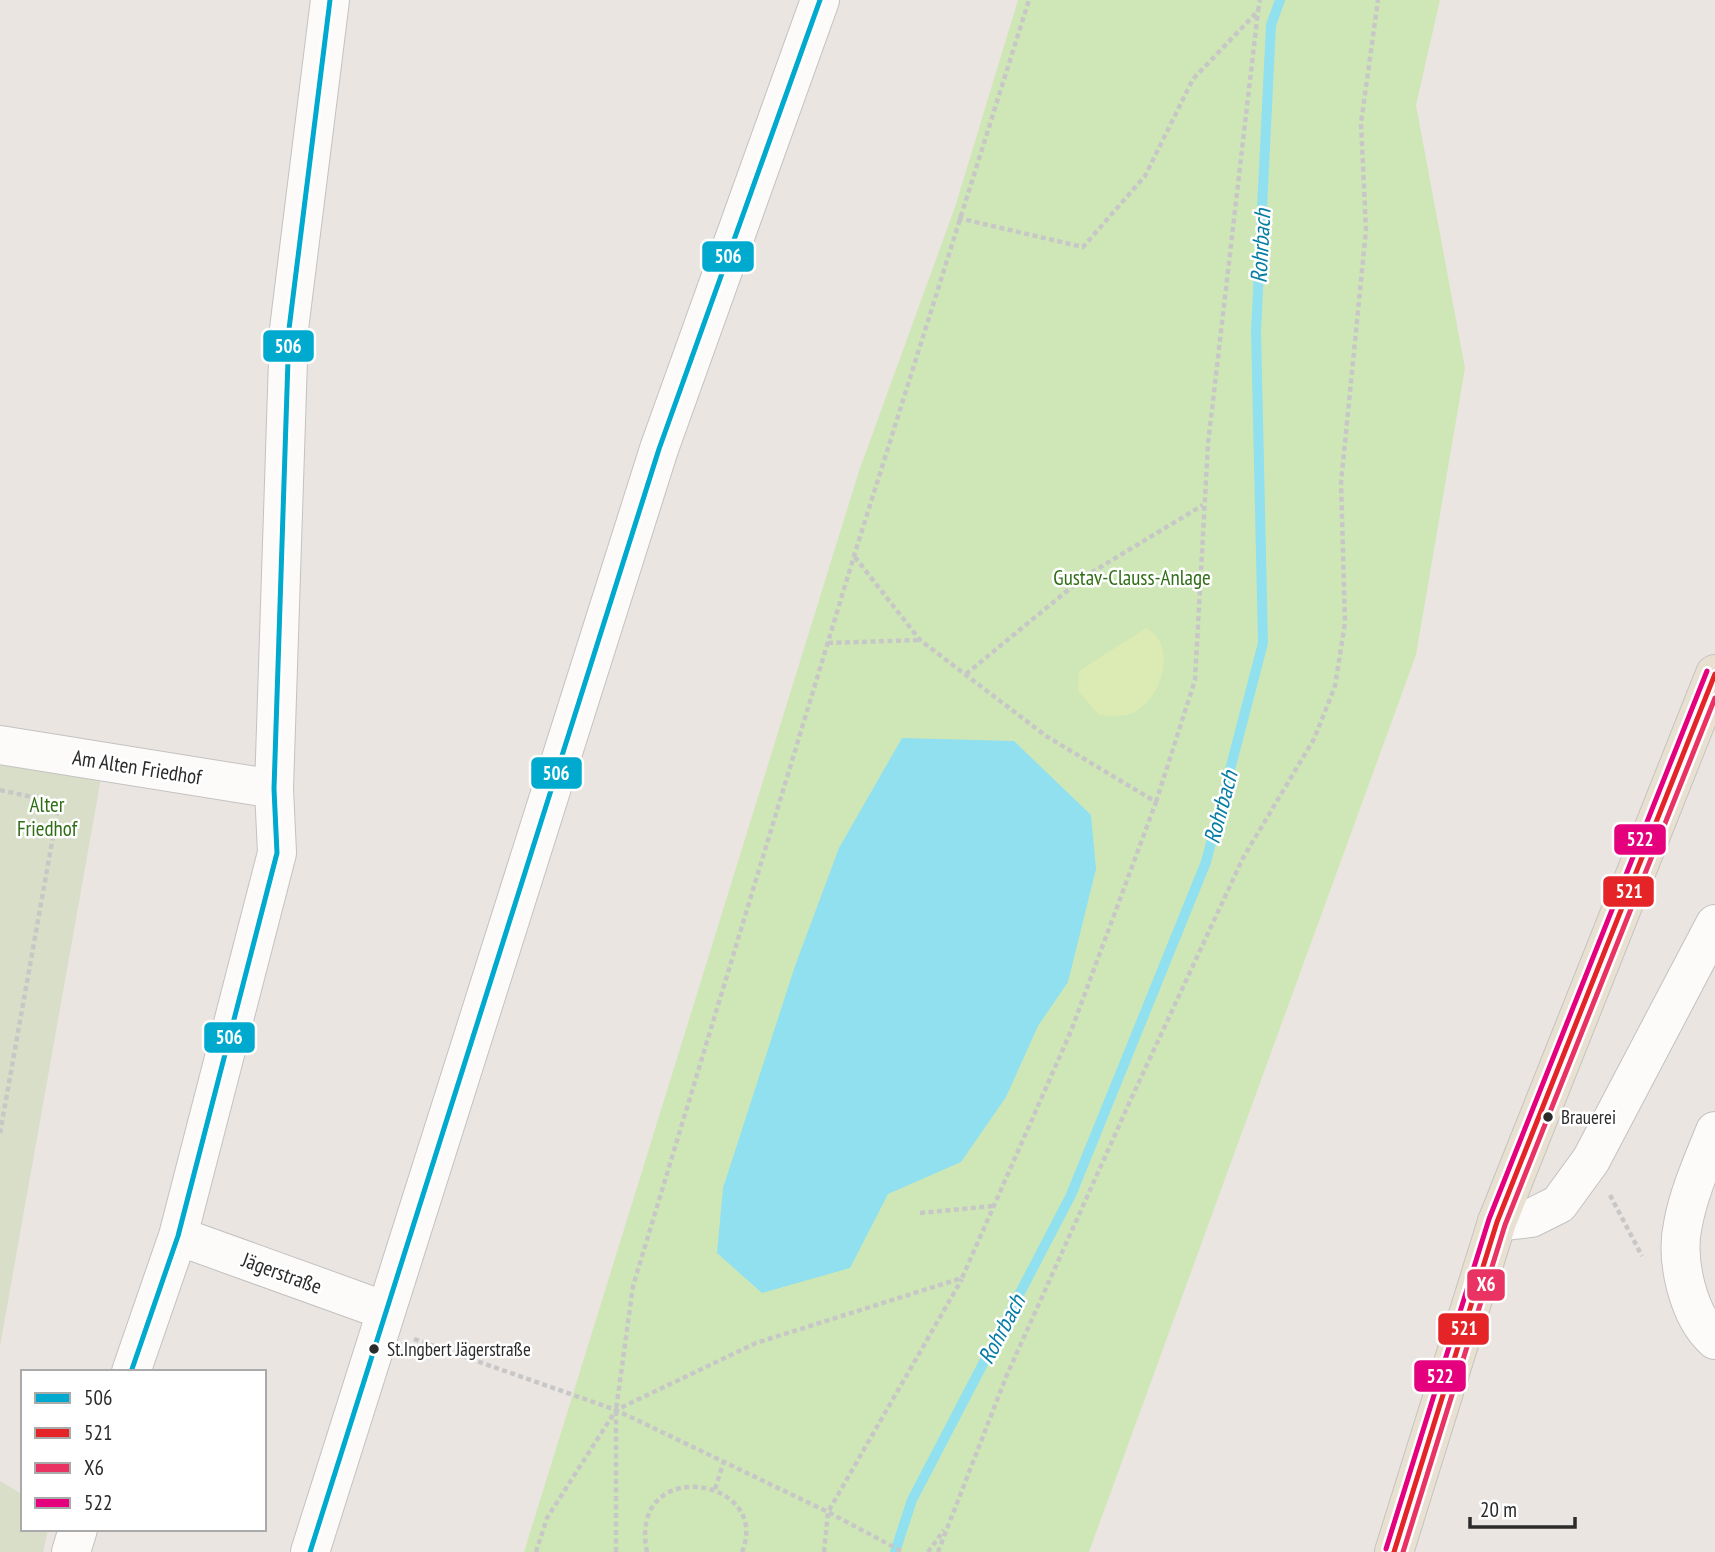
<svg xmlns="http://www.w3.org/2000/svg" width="1715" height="1552" viewBox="0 0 1715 1552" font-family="'PT Sans Narrow',sans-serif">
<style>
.green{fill:#cfe7b7}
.cemetery{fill:#d8dec7}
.pitch{fill:#dcebb4}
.water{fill:#90e0ef}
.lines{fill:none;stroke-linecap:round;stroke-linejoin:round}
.stream{stroke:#90e0ef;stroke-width:10}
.minor-casing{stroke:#c3c2c2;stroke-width:40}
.major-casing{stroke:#c5c3c1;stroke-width:40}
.path{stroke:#c8c7c7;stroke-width:4.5;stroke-dasharray:5 3.5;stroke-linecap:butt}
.minor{stroke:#fcfbfa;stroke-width:38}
.major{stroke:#e8e1d2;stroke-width:38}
.bus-1-casing{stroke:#fff;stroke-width:10}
.bus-2-casing{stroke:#fff;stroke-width:10}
.bus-3-casing{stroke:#fff;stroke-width:10}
.bus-4-casing{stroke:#fff;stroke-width:10}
.bus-1{stroke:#00a9ce;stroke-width:5}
.bus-2{stroke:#e52428;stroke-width:5}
.bus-3{stroke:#e83363;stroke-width:5}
.bus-4{stroke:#e5007d;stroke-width:5}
.bus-dot{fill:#2b2b2b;stroke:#fff;stroke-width:2.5}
.labels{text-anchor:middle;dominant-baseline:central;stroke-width:5;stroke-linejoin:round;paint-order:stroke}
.bus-label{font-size:19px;fill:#2b2b2b;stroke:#fff;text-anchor:start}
.park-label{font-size:21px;fill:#306e16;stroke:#fff}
.street-label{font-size:21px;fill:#2b2b2b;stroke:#fff}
.water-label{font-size:23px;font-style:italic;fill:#057da5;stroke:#fff}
.line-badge{stroke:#fff;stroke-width:2.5}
.badge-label{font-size:19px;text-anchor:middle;font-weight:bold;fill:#fff}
</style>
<rect width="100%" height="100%" fill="#eae5e0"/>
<!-- green -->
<path class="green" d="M1018 0H1440L1416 105 1465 368 1416 655 1089 1552H524L859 471 955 207Z"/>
<!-- cemetery -->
<path class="cemetery" d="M0 757 101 778 0 1346Z
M0 1481 23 1495V1529H48L43 1552H0Z"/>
<!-- pitch -->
<path class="pitch" d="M1146 628C1178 645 1162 700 1132 713 1122 717 1110 716 1099 715L1078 691 1079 671Z"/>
<!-- water -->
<path class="water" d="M902 738 1014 741 1091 815 1096 869 1068 982 1038 1026 1006 1097 961 1162 888 1194 850 1268 762 1293 717 1253 723 1188 795 966 839 848Z"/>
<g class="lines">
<!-- stream -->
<path class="stream" d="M895 1552 912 1500 1071 1195 1206 862 1263 643 1256 331 1271 25 1280 0"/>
<!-- minor casing -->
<g class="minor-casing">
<path id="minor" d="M0 745 274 789
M1715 1131C1703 1161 1689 1192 1683 1224 1675 1260 1688 1316 1715 1340
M1497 1222 1531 1218 1559 1204 1591 1160 1715 924
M178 1236 386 1311
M131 1372 178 1236 277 853 274 789 289 329 330 0
M71 1552 78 1529
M310 1552 659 449 820 0"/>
</g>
<!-- major casing -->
<g class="major-casing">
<path id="major" d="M1394 1552 1497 1222 1715 674"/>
</g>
<!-- path -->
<path class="path" d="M958 218 1083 247 1145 176 1193 79 1258 11 1260 0
M828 643 919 640
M966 674 1084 577 1203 505
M0 790 59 803 0 1133
M1156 802 1195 680 1208 444 1258 11
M1610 1195 1642 1256
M920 1213 993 1206
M414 1339 616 1410 828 1512 903 1552
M715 1489 723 1464
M536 1552 547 1518 616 1410 756 1343 962 1278 1071 1031 1156 802 1046 736 920 640 854 556
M616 1552V1410L633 1286 854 556 1029 0
M647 1552C627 1454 773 1477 742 1552
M824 1552 828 1512 962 1279
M928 1552 944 1530
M938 1552 1006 1377 1131 1099 1243 858 1314 739 1335 686 1345 623 1341 483 1366 230 1361 123 1378 0"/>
<!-- minor -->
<use href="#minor" class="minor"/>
<!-- major -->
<use href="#major" class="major"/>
<!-- bus-1 casing -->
<g class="bus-1-casing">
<path id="bus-1" d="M131 1372 178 1236 277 853 274 789 289 329 330 0
M310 1552 659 449 820 0"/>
</g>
<!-- bus-2 casing -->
<g class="bus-2-casing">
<path id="bus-2" d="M1394 1552 1497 1222 1715 674"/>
</g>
<!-- bus-3 casing -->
<g class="bus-3-casing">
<path id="bus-3" d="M1403 1552 1505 1225 1715 698"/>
</g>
<!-- bus-4 casing -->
<g class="bus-4-casing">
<path id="bus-4" d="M1386 1549 1489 1219 1707 671"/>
</g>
<!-- bus-1 -->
<use href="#bus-1" class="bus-1"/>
<!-- bus-2 -->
<use href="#bus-2" class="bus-2"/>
<!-- bus-3 -->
<use href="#bus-3" class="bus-3"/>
<!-- bus-4 -->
<use href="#bus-4" class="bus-4"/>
</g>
<!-- markers -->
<g class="bus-dot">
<circle cx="1548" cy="1117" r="6"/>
<circle cx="374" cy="1349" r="6"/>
</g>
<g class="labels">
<!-- bus labels -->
<g class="bus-label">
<text x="1561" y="1117">Brauerei</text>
<text x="387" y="1349">St.Ingbert Jägerstraße</text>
</g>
<!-- park labels -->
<g class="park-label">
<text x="1132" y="577">Gustav-Clauss-Anlage</text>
<text x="47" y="804">Alter<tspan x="47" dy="24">Friedhof</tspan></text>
</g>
<!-- street labels -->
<g class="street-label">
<text transform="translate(137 767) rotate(9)">Am Alten Friedhof</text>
<text transform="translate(282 1273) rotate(20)">Jägerstraße</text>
</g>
<!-- water labels -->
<g class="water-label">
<text transform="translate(1260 246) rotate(-87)">Rohrbach</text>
<text transform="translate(1220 807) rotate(-75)">Rohrbach</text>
<text transform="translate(1001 1329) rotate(-62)">Rohrbach</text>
</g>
</g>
<g class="line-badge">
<rect x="701" y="240" width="54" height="33" rx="7" fill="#00a9ce"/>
<rect x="262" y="329" width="53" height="34" rx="7" fill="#00a9ce"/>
<rect x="530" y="756" width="53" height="34" rx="7" fill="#00a9ce"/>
<rect x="1613" y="823" width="54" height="33" rx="7" fill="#e5007d"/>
<rect x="1602" y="875" width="53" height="33" rx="7" fill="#e52428"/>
<rect x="203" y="1021" width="53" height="33" rx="7" fill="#00a9ce"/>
<rect x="1466" y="1268" width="40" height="34" rx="7" fill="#e83363"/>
<rect x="1437" y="1312" width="53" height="34" rx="7" fill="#e52428"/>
<rect x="1413" y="1359" width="54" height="34" rx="7" fill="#e5007d"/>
</g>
<g class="badge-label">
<text x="728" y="263">506</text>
<text x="288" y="353">506</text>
<text x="556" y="780">506</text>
<text x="1640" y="846">522</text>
<text x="1629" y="898">521</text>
<text x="229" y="1044">506</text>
<text x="1486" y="1291">X6</text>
<text x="1464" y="1335">521</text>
<text x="1440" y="1383">522</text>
</g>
<!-- legend -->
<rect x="21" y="1370" width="245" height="161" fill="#ffffff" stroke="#aaaaaa" stroke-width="2"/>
<rect x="35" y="1393" width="35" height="10" fill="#00a9ce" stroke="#aaaaaa" stroke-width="2"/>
<text x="84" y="1405" font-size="21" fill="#2b2b2b">506</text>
<rect x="35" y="1428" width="35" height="10" fill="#e52428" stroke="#aaaaaa" stroke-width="2"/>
<text x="84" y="1440" font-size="21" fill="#2b2b2b">521</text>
<rect x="35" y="1463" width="35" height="10" fill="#e83363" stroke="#aaaaaa" stroke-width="2"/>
<text x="84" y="1475" font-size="21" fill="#2b2b2b">X6</text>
<rect x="35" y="1498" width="35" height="10" fill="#e5007d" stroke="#aaaaaa" stroke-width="2"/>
<text x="84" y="1510" font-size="21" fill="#2b2b2b">522</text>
<!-- scale -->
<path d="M1470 1517v10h105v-10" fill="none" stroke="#2b2b2b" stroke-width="3.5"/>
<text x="1480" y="1517" font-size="21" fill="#2b2b2b" stroke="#ffffff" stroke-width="5" paint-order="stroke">20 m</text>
</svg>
